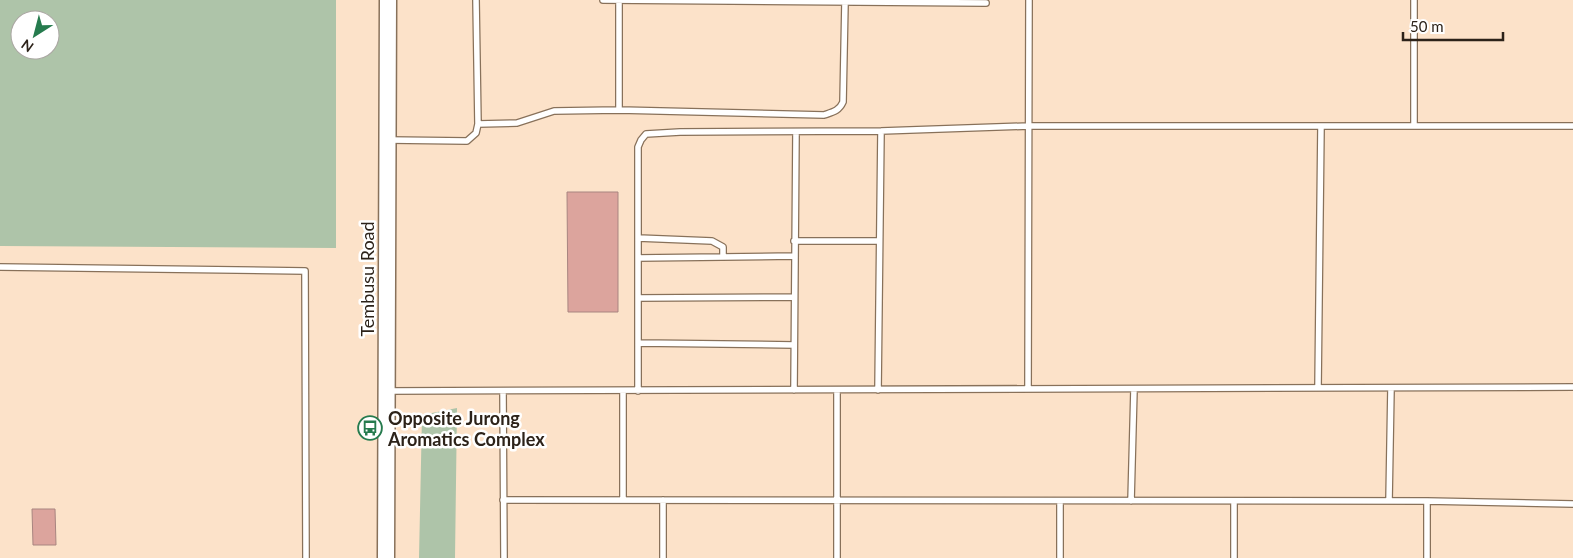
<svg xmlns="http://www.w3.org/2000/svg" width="1573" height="558" viewBox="0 0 1573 558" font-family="Lato,sans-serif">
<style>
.green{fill:#aec4a9;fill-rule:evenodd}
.building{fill:#dca49d;stroke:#a88580}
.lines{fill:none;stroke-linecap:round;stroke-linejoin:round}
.lane-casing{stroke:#88715a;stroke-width:8}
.secondary-casing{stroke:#88715a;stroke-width:19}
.lane{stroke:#fff;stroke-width:5.5}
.secondary{stroke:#fff;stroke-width:16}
.labels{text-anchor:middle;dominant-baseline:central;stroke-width:5;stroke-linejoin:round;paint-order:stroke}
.street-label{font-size:18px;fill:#2c2219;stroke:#fff}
.poi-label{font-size:18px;font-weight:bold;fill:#2c2219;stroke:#fff;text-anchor:start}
</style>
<rect width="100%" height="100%" fill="#fce2c9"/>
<!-- green -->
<path class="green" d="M0 0H336V248L0 246ZM20 20H50V50H20Z
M457 408 455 558H419L422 415Z"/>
<!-- building -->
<path class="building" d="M567 192H618V312H568Z
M32 509H55L56 545H33Z"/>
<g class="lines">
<!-- lane casing -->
<g class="lane-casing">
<path id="lane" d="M603 0 986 3
M619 110V0
M478 124 517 123 554 111 619 110 824 115C833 112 839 111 843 102L845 2
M1414 126V0
M389 140 467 141 476 133 478 124 476 0
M638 238 712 241 723 247V257
M794 241H879
M638 258 794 256
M0 267 305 271 306 558
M638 298 794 297
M638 343 794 345
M1318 388 1321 126
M1028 389 1029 0
M794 390 796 132
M878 390 881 131
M389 391 1573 387
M503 391 504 558
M623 391V500
M638 391V147L641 140 646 134 680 132 881 131 1029 126H1573
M503 500 1427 501 1573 504
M1060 501V558
M1131 501 1134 389
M1389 501 1391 388
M663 558V500
M837 558V390
M1234 558V501
M1427 558V501"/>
</g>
<!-- secondary casing -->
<g class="secondary-casing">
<path id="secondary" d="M386 558 388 0"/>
</g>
<!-- lane -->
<use href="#lane" class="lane"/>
<!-- secondary -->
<use href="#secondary" class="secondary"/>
</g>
<!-- icons -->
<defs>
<g id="bus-ring" transform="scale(1.25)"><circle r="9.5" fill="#fff" stroke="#267b4e" stroke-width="1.5"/><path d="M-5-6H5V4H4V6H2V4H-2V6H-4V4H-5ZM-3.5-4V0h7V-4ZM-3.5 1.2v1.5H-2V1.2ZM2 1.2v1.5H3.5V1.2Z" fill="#267b4e"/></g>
</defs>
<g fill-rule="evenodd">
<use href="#bus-ring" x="370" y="428"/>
</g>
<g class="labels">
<!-- street labels -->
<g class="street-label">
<text transform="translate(367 279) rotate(-90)">Tembusu Road</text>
</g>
<!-- poi labels -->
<g class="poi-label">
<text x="388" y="418">Opposite Jurong<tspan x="388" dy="21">Aromatics Complex</tspan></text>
</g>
</g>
<!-- north arrow -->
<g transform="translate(35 35) rotate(216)"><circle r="24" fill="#ffffff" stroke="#aba7a3"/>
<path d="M0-4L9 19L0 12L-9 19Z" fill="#267b4e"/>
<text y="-8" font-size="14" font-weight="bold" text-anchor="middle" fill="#2c2219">N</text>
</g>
<!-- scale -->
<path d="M1403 32v8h100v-8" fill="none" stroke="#2c2219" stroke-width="2.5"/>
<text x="1410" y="32" font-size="15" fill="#2c2219" stroke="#ffffff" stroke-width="4" paint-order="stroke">50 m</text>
</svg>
